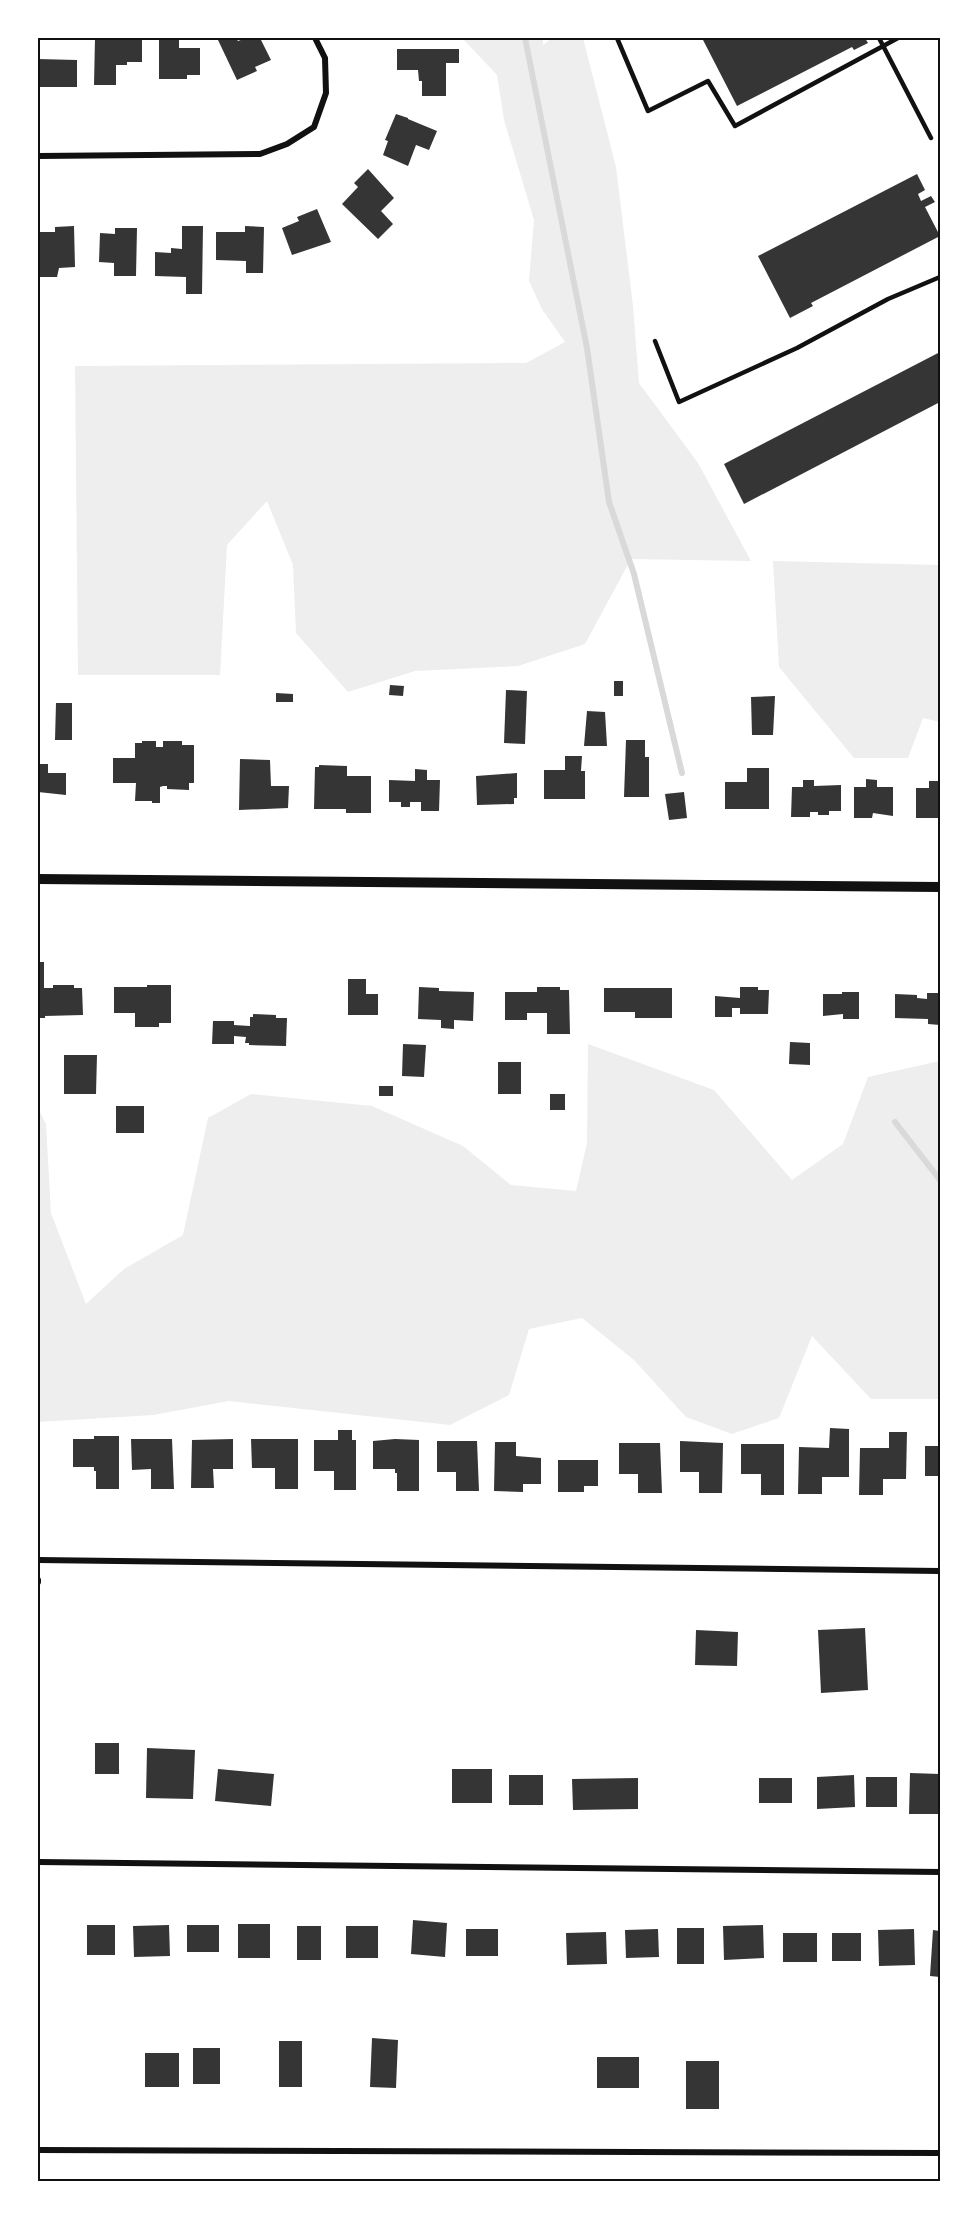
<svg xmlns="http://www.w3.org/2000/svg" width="978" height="2219" viewBox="0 0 978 2219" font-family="Karla,sans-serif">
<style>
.green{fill:#eee}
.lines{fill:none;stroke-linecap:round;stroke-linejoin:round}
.stream{stroke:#d9d9d9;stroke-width:6}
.building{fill:#353535}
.service{stroke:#111;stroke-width:4.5}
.minor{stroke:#111;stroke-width:6}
.tertiary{stroke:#111;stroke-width:10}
.neatline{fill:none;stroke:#111;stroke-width:2}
</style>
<rect width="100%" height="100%" fill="#fff"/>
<!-- green -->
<path class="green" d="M462 38H543V45L552 38H583L616 167 633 306 639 383 698 463 751 561 631 559 585 644 518 666 415 671 348 692 296 633 293 565 267 501 227 545 220 675H78L75 366 526 363 565 342 542 309 529 281 534 220 504 120 497 75Z
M773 561 940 565V722L923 718 908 758H854L779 667Z
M588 1044 714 1090 792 1180 843 1144 868 1077 940 1061V1399H871L812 1336 779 1418 732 1434 686 1417 634 1360 582 1318 529 1329 509 1395 450 1425 229 1401 153 1415 38 1422V1108L46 1124 51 1213 86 1304 124 1269 183 1235 208 1118 251 1094 372 1106 463 1146 511 1185 576 1191 587 1143Z"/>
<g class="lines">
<!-- stream -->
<path class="stream" d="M525 38 587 348 609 502 634 574 682 773
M895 1122 940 1180"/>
</g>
<!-- building -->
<path class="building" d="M95 38H142V62H127V65H116V85H94Z
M159 38H179V48H200V75H187V79H159Z
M223 38H236L238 41 246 38H260L271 60 255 67 257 71 237 80 218 40Z
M702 38H865L868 43 854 50 852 47 737 106Z
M397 49H459V63H446V96H422V81H419L418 70H397Z
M38 59 77 60V87H38Z
M396 114 408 118V119L437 131 429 150 416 145 408 166 383 155 388 141 385 140Z
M368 169 394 198 381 211 393 224 378 239 342 204 358 187 354 183Z
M917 174 925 190 918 194 921 201 931 196 935 202 925 207 940 236 811 303 813 306 790 318 758 256Z
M317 209 331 242 292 255 282 228 299 221 297 217Z
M74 226 75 267 59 268 57 277H38V232H55V227Z
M182 226H203L202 294H186V277L155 276V252L171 253V248L182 249Z
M245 226 264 227 263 273H246V261L216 260V232H245Z
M115 228H137L136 276H114V263L99 262 100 233 115 234Z
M940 352V402L744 504 724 464Z
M614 681H623V696H614Z
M390 685 404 686 403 696 389 695Z
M506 690 527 691 525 744 504 743Z
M276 693 293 694V702H276Z
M775 696 773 735H752L751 697Z
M56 703H72V740H55Z
M587 711 605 712 607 746H584Z
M626 740H645V757H649V797H624Z
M142 741H156V747H163V741H182V745H194V783H189V790L167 789V786H163L160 787V803H152V801H135L136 783H113V758H135V743H142Z
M565 756H582L581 771H585V799H544V770H565Z
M240 759 270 760 271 786H289L288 808 239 810Z
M38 764H48V773H66V795L38 792Z
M319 765 347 766V776H371V813H346V809H314L315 767H319Z
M747 768H769V809H725V782H747Z
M415 769 427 770V780H440L439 811H421V802H410V807H401V802H389V780L415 781Z
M517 773V798H514V804L477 805 476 776Z
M866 779 877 780V787H893V816L873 813 872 818H854V787H866Z
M803 780H814V786L841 785V811H829V815H818V812H810V817H791L792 787H803Z
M929 781H940V815H938V818H916V788H929Z
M684 792 687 818 669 820 665 794Z
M38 962H44V988H53V985H74V988H82L83 1015 45 1016V1018H38Z
M348 979H366V994H378V1015H348Z
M147 985H171V1023H159V1027H135V1013H114V987H147Z
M419 987 439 988V991L474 992 473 1021 454 1020V1029L441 1028V1020L418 1019Z
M537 987H560V990H569L570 1034H547V1013H527V1020H505V992H537Z
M740 987H758V990H769L768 1014H740V1008H732V1017H715V996L740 998Z
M604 988H672V1018H635V1012H604Z
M842 992H859V1019H843V1014L823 1016V994H842Z
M927 993H940V1025L928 1024V1019L895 1018V994L917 995V998L927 999Z
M253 1014 276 1015V1018H287L286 1046 249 1045V1043H245L246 1037 234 1036V1044H212L213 1021H234V1025L250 1026V1017H253Z
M790 1042 810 1043V1065L789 1064Z
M403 1044 426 1045 424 1077 402 1076Z
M64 1055H97L96 1094H64Z
M498 1062H521V1094H498Z
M379 1086H393V1096H379Z
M550 1094H565V1110H550Z
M116 1106H144V1133H116Z
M830 1428 849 1429V1477H822V1494H798L799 1447 829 1448Z
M338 1430H352V1440H356V1490H334V1471H314V1440H338Z
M889 1432H907L906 1479H883V1495H859L860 1448H889Z
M94 1436H119V1489H96V1471H94V1467H73V1439H94Z
M131 1439H172L174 1489H151V1469L132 1470Z
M233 1439V1469H213L214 1488H191L192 1440Z
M251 1439H298V1489H275V1468H252Z
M395 1439 419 1440V1491H397V1473H395V1469H373V1441Z
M437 1441H477L479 1491H456V1472H437Z
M680 1441 723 1443 722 1493H699V1472H680Z
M495 1442H516V1456L541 1458V1484H523V1492L494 1491Z
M619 1443H660L662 1493H638V1474H619Z
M741 1444H784V1495H761V1474H741Z
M925 1446H940V1476H925Z
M558 1460H598V1486H584V1492H558Z
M865 1628 868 1690 821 1693 818 1630Z
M696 1630 738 1632 737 1666 695 1665Z
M95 1743H119V1774H95Z
M147 1748 195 1750 193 1799 146 1798Z
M218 1769 274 1774 271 1806 215 1801Z
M452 1769H492V1803H452Z
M910 1773 940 1774V1814H909Z
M509 1775H543V1805H509Z
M854 1775 855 1807 817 1809V1777Z
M866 1777H897V1807H866Z
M638 1778V1809L573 1810 572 1779Z
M759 1778H792V1803H759Z
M413 1920 447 1923 445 1957 411 1954Z
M238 1924H270V1958H238Z
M87 1925H115V1955H87Z
M169 1925 170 1956 134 1957 133 1926Z
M187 1925H219V1952H187Z
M763 1925 764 1958 724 1960 723 1926Z
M297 1926H321V1960H297Z
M346 1926H378V1958H346Z
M677 1928H704V1964H677Z
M466 1929H498V1956H466Z
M658 1929 659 1957 626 1958 625 1930Z
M914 1929 915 1965 879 1966 878 1930Z
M933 1930 940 1931V1977L930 1976Z
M606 1932 607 1964 567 1965 566 1933Z
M783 1933H817V1962H783Z
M832 1933H861V1961H832Z
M372 2038 398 2040 396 2088 370 2087Z
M279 2041H302V2087H279Z
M193 2048H220V2084H193Z
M145 2053H179V2087H145Z
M597 2057H639V2088H597Z
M686 2061H719V2109H686Z"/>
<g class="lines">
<!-- service -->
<path class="service" d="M617 38 648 111 708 81 735 126 898 38
M879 38 931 138
M655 341 679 402 797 348 888 299 940 277"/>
<!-- minor -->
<path class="minor" d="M38 156 260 154 287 144 314 127 326 93 325 58 315 38
M38 1560 940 1571
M38 1580V1582
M38 1862 940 1872
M38 2150 940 2153"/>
<!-- tertiary -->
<path class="tertiary" d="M38 879 940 887"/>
</g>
<!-- border -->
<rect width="978" height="2219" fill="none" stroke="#ffffff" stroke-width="78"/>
<rect x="39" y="39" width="900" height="2141" class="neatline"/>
</svg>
